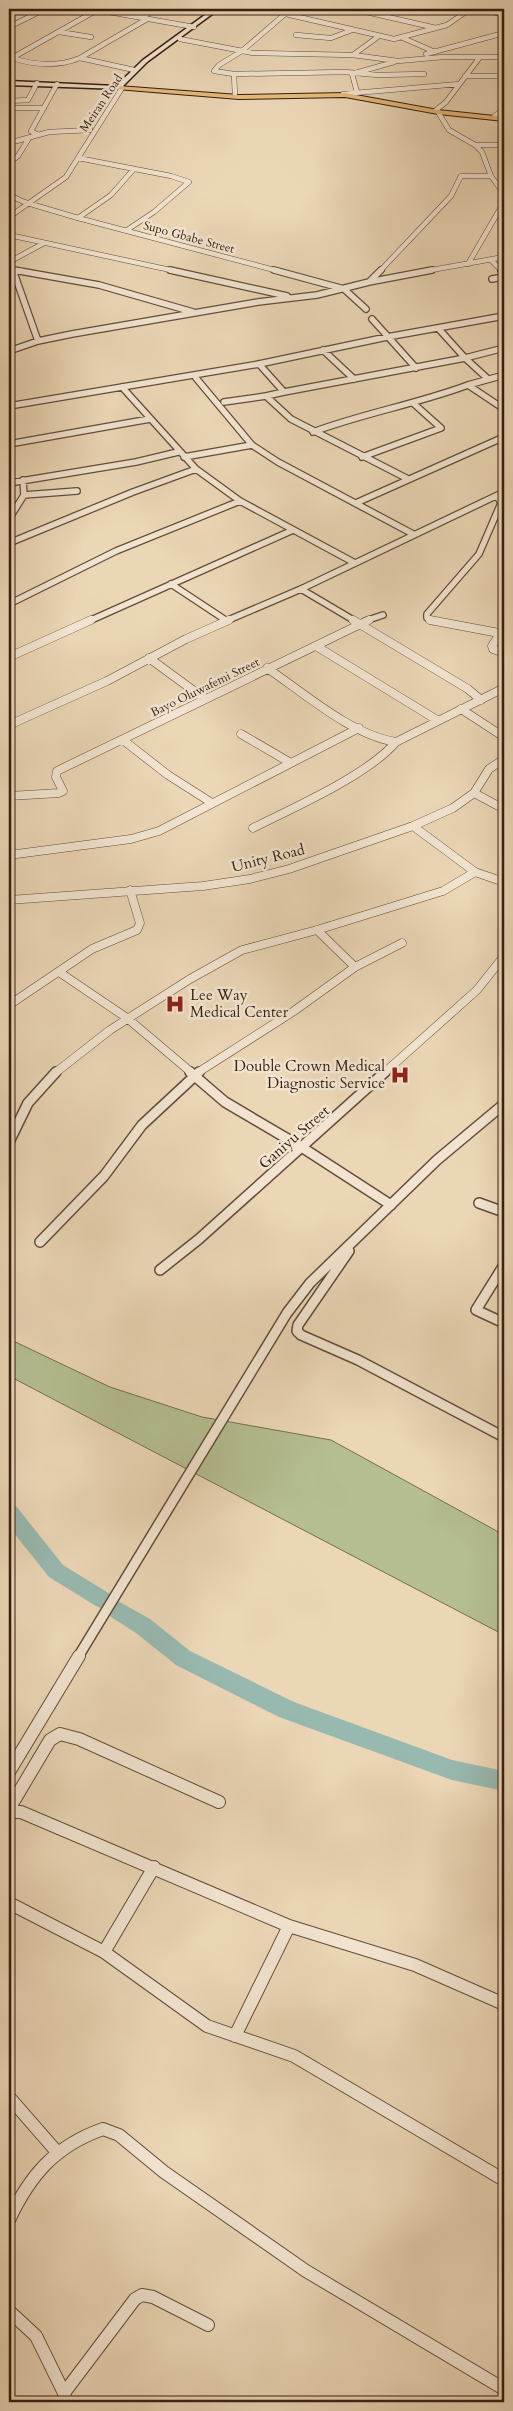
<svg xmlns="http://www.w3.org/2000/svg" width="513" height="2411" viewBox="0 0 513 2411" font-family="Cardo,serif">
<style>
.green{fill:#b4be91;stroke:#746e50}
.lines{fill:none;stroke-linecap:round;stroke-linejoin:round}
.river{fill:#98b9b0;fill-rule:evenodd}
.minor-far4-casing{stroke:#624d3a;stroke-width:5.5}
.minor-far3-casing{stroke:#624d3a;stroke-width:8}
.minor-far2-casing{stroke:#624d3a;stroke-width:9}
.minor-far1-casing{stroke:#624d3a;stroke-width:12}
.minor-casing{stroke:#624d3a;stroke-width:14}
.secondary-casing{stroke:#341f10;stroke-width:3}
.primary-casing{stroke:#341f10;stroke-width:2}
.minor-far4{stroke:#f2e4d0;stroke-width:4.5}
.minor-far3{stroke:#f2e4d0;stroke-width:5.5}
.minor-far2{stroke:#f2e4d0;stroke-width:8}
.minor-far1{stroke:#f2e4d0;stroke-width:9}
.minor{stroke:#f2e4d0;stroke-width:12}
.secondary{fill:#f2e4d0;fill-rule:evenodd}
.primary{fill:#e6bb7b;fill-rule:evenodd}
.labels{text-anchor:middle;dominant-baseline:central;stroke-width:5;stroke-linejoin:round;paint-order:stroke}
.far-street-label{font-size:12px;fill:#341f10;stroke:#f2e4d0}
.street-label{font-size:15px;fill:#341f10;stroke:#f2e4d0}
.poi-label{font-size:15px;fill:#341f10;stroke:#f2e4d0;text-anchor:start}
</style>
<rect width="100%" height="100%" fill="#ebd6b6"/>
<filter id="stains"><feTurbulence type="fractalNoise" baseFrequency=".004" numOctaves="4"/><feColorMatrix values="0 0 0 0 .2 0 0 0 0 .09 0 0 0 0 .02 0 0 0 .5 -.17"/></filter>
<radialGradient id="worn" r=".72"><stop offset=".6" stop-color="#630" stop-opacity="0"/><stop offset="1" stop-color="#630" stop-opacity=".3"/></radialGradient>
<!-- green -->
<path class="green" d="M9 1339 110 1387 202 1417 331 1440 504 1535V1635L9 1376Z"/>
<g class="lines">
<!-- river -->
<path class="river" d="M9 1504 16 1506 63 1565 110 1594 113 1600 112 1603 118 1601 150 1619 190 1651 294 1702 452 1760 504 1771V1791L452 1780 279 1717 176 1665 136 1633 111 1617 108 1610 109 1607 103 1609 96 1606 49 1577 9 1527Z"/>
<!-- minor-far4 casing -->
<g class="minor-far4-casing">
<path id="minor-far4" d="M92 9 194 27
M264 9 394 39 447 25 470 9
M353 9 436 28
M444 9 464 13
M474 9 504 14
M285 14 242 51 219 65 214 71 234 74 345 72 378 75 424 74
M141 18 155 9
M9 27 45 9
M59 32 91 37
M296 35 331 38 352 30
M403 38 435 52
M180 39 253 53 353 55 398 61 443 57H504
M426 54 504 33
M353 55 379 36
M80 58C58 67 34 65 12 58L97 10
M134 70 80 58 147 19
M234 74 235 96
M465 76H504
M357 92 352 74 394 62
M343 94 459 84
M9 101 28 100 37 83
M9 108H44
M436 110 446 102 480 57
M438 112 449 130 475 145 482 152 491 176 504 194
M494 117 504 108
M38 135 31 131 57 84
M9 143 49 132 90 130
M475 145H504
M78 158 171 176 189 182 154 212 127 230
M9 163 18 156 29 138
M9 195 24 202 78 218 278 271
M9 217 66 177 122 88
M78 218 111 195 133 170
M9 235 175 271
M491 260 502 271
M9 262 44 243
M9 264 14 271
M468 264 504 202
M13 270 22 271
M380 271 451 196 461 176H491
M426 271 504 257"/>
</g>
<!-- minor-far3 casing -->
<g class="minor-far3-casing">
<path id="minor-far3" d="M13 270 38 341
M14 270 99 285 193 312
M170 270 287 296
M274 270 344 289 366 309
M501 270 504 273
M492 279 504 277
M369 282 432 270
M372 319 416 368
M438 328 465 358 504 348
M323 350 354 379
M9 351 38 341 72 334 258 302 317 295 369 282 381 270
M259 364 284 392 266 396
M504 375 468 385 504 409
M196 378 252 445 278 462 413 534
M122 387 196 469 240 501 353 562
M284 392 465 358 488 379
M224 402 266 396 291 419 408 479
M9 406 259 364 387 337 504 316
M313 432C364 413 417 404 468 385
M9 444 150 419
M184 457 252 445
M362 457 441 428 413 403
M9 483 136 462 178 452
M24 495 77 491
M356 503 504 437
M9 519 24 495 23 480
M9 543 133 492 196 469
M171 584 227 621
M301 589 355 621
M9 604 116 551 240 501
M89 621 293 530
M226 621 301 589 504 492
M365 621 383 615
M433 621 427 618V614L479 554 501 503 497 496"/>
</g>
<!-- minor-far2 casing -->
<g class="minor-far2-casing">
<path id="minor-far2" d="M353 620 468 689 481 700
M430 620 499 633
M504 628 492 646 493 649 504 653
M316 646 437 720
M9 657 91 620
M149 658 205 699
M267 668C304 693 351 735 396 742
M461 709 504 737
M9 725 107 681 186 639 229 620
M241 734 289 762
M123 740 168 775 212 803
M474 793 504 809
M9 796 59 793 63 791 56 777 57 771 369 620
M413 826 475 872 504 882
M253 828C293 808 368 775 396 742L504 688
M9 855 131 839 159 831 359 728
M9 900 203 886 250 879 289 869 413 826 453 808 474 793 489 769 504 759
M317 930 355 967
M59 972 127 1018 192 1073
M9 1005 92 949 137 930 140 923 130 890
M55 1073 110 1030 190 979 242 950 317 930 443 891 475 872
M197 1073 294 1011 355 967 402 943
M384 1073 477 990 504 956"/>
</g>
<!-- minor-far1 casing -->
<g class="minor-far1-casing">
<path id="minor-far1" d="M190 1072 225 1102 303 1148 391 1205
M9 1142 28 1103 56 1072
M479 1203 504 1212
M40 1242 104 1176 142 1125 199 1072
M349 1251 298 1325 297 1331 301 1335 358 1360 504 1437
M504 1265 476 1310 504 1323
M160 1270 199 1239 385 1072
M78 1657 287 1313 310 1283 437 1160 504 1104"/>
</g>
<!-- minor casing -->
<g class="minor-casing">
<path id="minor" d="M9 1772 79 1656
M9 1809 50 1740 60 1734 79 1739 219 1802
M9 1812H21L289 1926 415 1965 504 2004
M9 1903 104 1952 207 2026 294 2056 504 2180
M104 1952 154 1867
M235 2036 289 1926
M9 2097 57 2152
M9 2220C30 2175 55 2146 103 2129L119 2135 164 2172 306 2271 504 2389
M9 2311 36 2336 64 2393 66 2402
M64 2393 135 2299 142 2295 153 2297 208 2325"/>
</g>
<!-- secondary casing -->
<g class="secondary-casing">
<path id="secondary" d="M213 9H219L147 62 120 89 9 85V81L116 86 143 60Z"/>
</g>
<!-- primary casing -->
<g class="primary-casing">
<path id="primary" d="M118 86 239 95 345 93 438 110 504 117V121L438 114 345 97 239 99 116 89Z"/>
</g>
<!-- minor-far4 -->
<use href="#minor-far4" class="minor-far4"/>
<!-- minor-far3 -->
<use href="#minor-far3" class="minor-far3"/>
<!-- minor-far2 -->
<use href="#minor-far2" class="minor-far2"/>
<!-- minor-far1 -->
<use href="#minor-far1" class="minor-far1"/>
<!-- minor -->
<use href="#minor" class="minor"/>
<!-- secondary -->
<use href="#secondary" class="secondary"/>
<!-- primary -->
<use href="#primary" class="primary"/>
</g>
<!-- icons -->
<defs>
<g id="hospital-bare" transform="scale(1.5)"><path d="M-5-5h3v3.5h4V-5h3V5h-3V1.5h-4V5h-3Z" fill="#8f2418" stroke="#f2e4d0" stroke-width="2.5" paint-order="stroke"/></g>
</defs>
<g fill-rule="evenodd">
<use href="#hospital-bare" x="175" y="1004"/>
<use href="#hospital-bare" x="400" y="1075"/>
</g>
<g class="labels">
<!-- far-street labels -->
<g class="far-street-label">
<text transform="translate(101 103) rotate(-56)">Meiran Road</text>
<text transform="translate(189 237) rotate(15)">Supo Gbabe Street</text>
<text transform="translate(205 687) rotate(-26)">Bayo Oluwafemi Street</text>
</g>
<!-- street labels -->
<g class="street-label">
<text transform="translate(268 858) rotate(-14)">Unity Road</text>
<text transform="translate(294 1137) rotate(-41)">Ganiyu Street</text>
</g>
<!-- poi labels -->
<g class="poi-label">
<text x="190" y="995">Lee Way<tspan x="190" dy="17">Medical Center</tspan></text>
<text x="385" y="1066" text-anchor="end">Double Crown Medical<tspan x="385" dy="17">Diagnostic Service</tspan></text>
</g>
</g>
<!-- margin -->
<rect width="513" height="2411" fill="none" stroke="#ebd6b6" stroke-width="30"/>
<rect x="10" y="10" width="493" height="2391" fill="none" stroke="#341f10" stroke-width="2.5"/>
<rect x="15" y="15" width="483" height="2381" fill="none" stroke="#341f10"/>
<rect width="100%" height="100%" filter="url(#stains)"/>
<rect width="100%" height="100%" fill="url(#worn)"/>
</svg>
